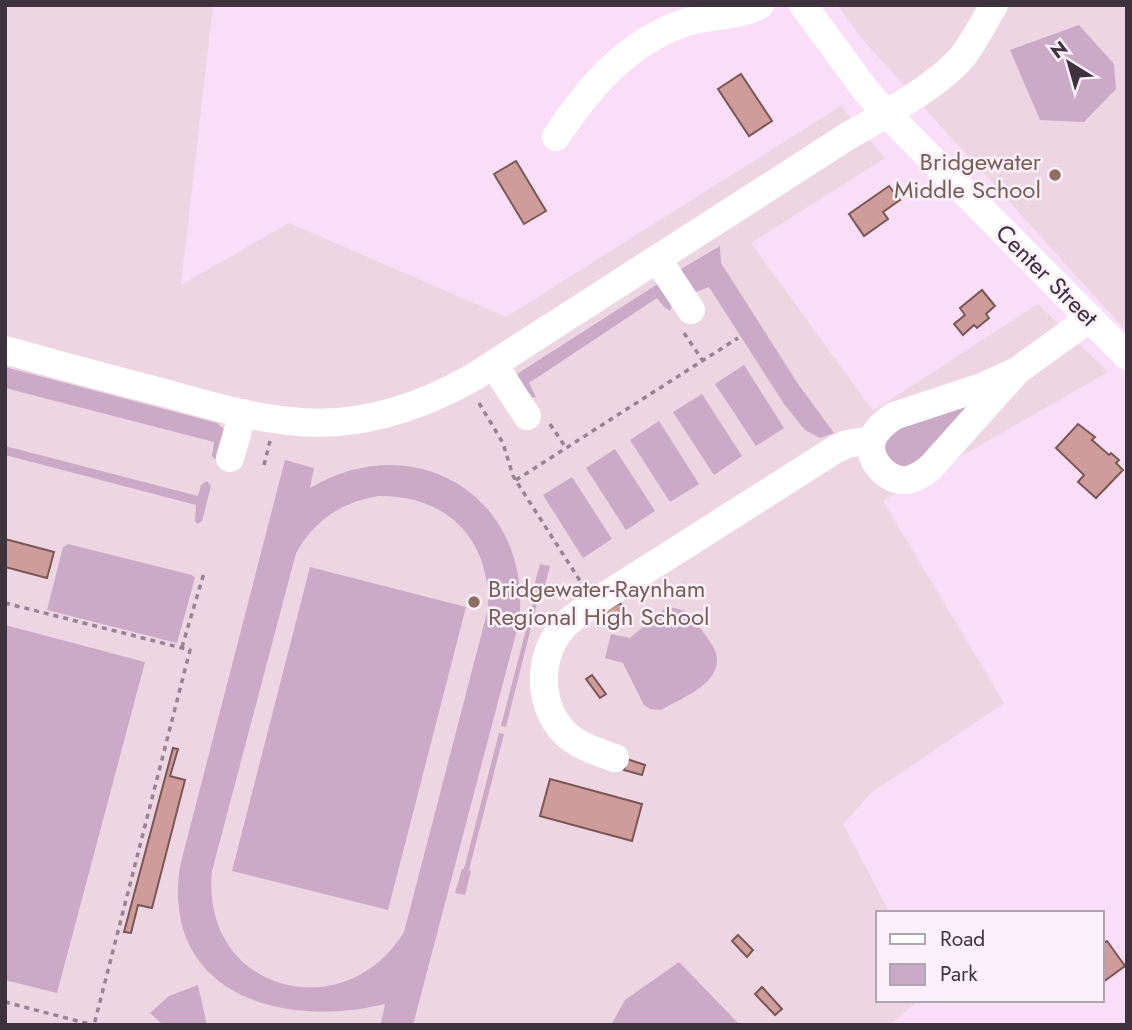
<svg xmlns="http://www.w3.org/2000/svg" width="1132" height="1030" viewBox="0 0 1132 1030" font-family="Jost,sans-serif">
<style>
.education{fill:#edd6e2}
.green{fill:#caaac6;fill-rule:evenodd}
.building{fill:#ce9d9b;stroke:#7a5756;stroke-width:2}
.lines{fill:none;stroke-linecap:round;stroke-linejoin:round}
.path{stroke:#978394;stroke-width:3.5;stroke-dasharray:5 5;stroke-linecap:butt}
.minor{stroke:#fff;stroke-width:28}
.education-dot{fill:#8d6e63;stroke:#fcf0fb;stroke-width:2.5}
.labels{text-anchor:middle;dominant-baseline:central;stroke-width:5;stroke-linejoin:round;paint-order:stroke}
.education-label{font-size:24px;fill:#785e54;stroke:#fcf0fb;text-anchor:end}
.street-label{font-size:24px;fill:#3e333d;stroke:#fcf0fb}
</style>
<rect width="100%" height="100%" fill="#faddf6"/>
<!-- education -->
<path class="education" d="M5 5H213L181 285 289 223 506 317 841 106 885 158 751 243 873 411 1038 304 1108 372 883 501 1004 703 871 793 843 824 890 913H878V1000H920L889 1025H5Z
M837 5H1127V332L864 41Z"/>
<!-- green -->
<path class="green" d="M1079 25 1114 64 1116 89 1084 122 1040 120 1010 50Z
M720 246 721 263 798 384 834 433 820 438 805 430 784 404 709 287 693 293 681 269Z
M656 285 659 286 672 306 670 311 664 307 657 298 529 383 536 397 530 398 517 374Z
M744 365 784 428 756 446 715 384Z
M5 367 217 423 224 429 219 457 215 459 212 456 214 442 5 388Z
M702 394 742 456 714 475 673 412Z
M963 401 970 406 921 465 905 471 885 455V435Z
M659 421 699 484 670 502 630 440Z
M5 446 198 496 201 485 207 481 211 486 202 521 197 524 195 521 196 505 5 455Z
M615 449 655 511 626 530 586 468Z
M285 460 314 468 310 488C416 425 533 498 519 622L413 1025 381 1023 385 1004C277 1030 161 991 180 866ZM378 496C447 495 491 539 488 609L404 932C344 1030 200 991 212 871L296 553C315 520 340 503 378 496Z
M572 477 612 539 583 558 543 495Z
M68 544 192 575 195 578 177 643 47 610 63 547Z
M540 564 550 566 543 592H540L506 727 501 726 536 591 533 590Z
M310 567 466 607 388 910 232 871Z
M670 607 686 611C694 621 713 642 716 653 724 683 681 698 661 710L650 709 644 705 623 663 605 658 611 634 630 638 664 609Z
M5 625 145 662 57 993 5 980Z
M499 733 504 734 469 870 471 871 465 895 455 893 462 869H464Z
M679 962 740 1025H611L625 1000Z
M198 985 207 1025H163L150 1013 169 996Z"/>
<!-- building -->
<path class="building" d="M741 74 772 121 749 136 718 89Z
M516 161 546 211 524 224 494 174Z
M889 186 900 200 883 212 888 219 864 236 849 214Z
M982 290 995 306 986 314 989 318 977 328 974 325 963 335 954 324 965 315 960 308Z
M1078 424 1095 437 1092 440 1109 455 1111 453 1119 460 1116 463 1123 470 1096 498 1078 482 1084 475 1056 448Z
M5 539 54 552 47 578 5 567Z
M620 603 624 610 606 619 602 613Z
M592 675 606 694 600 698 586 679Z
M173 748 178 749 170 776 185 780 152 908 138 905 131 933 124 932Z
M627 759 645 765 642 775 624 770Z
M550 779 642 804 632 841 540 816Z
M738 935 753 950 747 957 732 941Z
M1107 941 1125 966 1103 982 1102 944Z
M762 987 782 1009 775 1015 755 994Z"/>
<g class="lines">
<!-- path -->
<path class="path" d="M684 333 703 361
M479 403 503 443 513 476 582 584
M550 424 566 448
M264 465 270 441
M516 480 738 338
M5 603 190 650 94 1025
M182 647 204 573
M5 1002 93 1025"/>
<!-- minor -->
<path class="minor" d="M803 5 867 92 887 114 1127 356
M556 137C588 88 628 41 687 22 710 15 738 17 760 5
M658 260 691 310
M5 350C58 365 111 379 165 393 205 404 247 417 289 421 353 429 417 409 472 378L848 136C881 117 939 85 963 56 975 40 984 22 994 5
M494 365 527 416
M1017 371 931 467C924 473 916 479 907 480 887 482 867 460 872 440 876 429 885 422 894 416L982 387Z
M1017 371 1090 318
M230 458 243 413
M615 758C604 754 590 750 580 744 538 722 533 660 563 627 573 616 586 609 597 601L836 449 847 444 872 440"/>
</g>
<!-- markers -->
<g class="education-dot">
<circle cx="1055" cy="175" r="7"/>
<circle cx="474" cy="602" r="7"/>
</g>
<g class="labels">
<!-- education labels -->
<g class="education-label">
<text x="1041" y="161">Bridgewater<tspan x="1041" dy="28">Middle School</tspan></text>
<text x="488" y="588" text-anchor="start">Bridgewater-Raynham<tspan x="488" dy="28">Regional High School</tspan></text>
</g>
<!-- street labels -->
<g class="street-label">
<text transform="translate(1047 275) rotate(45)">Center Street</text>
</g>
</g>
<!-- border -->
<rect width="1132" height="1030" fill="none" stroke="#3e333d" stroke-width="14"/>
<!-- legend -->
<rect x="876" y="911" width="228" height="91" fill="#fcf0fb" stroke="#b0a4af" stroke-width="2"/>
<rect x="890" y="934" width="35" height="10" fill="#ffffff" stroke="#b0a4af" stroke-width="2"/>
<text x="940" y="946" font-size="21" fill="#3e333d">Road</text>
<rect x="890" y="964" width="35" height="21" fill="#caaac6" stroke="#b0a4af" stroke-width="2"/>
<text x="940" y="981" font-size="21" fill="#3e333d">Park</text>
<!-- north arrow -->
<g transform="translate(1069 63) rotate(323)" stroke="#fcf0fb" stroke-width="5" paint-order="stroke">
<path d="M0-5L12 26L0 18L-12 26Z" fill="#3e333d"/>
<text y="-10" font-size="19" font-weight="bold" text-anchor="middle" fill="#3e333d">N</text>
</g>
</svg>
